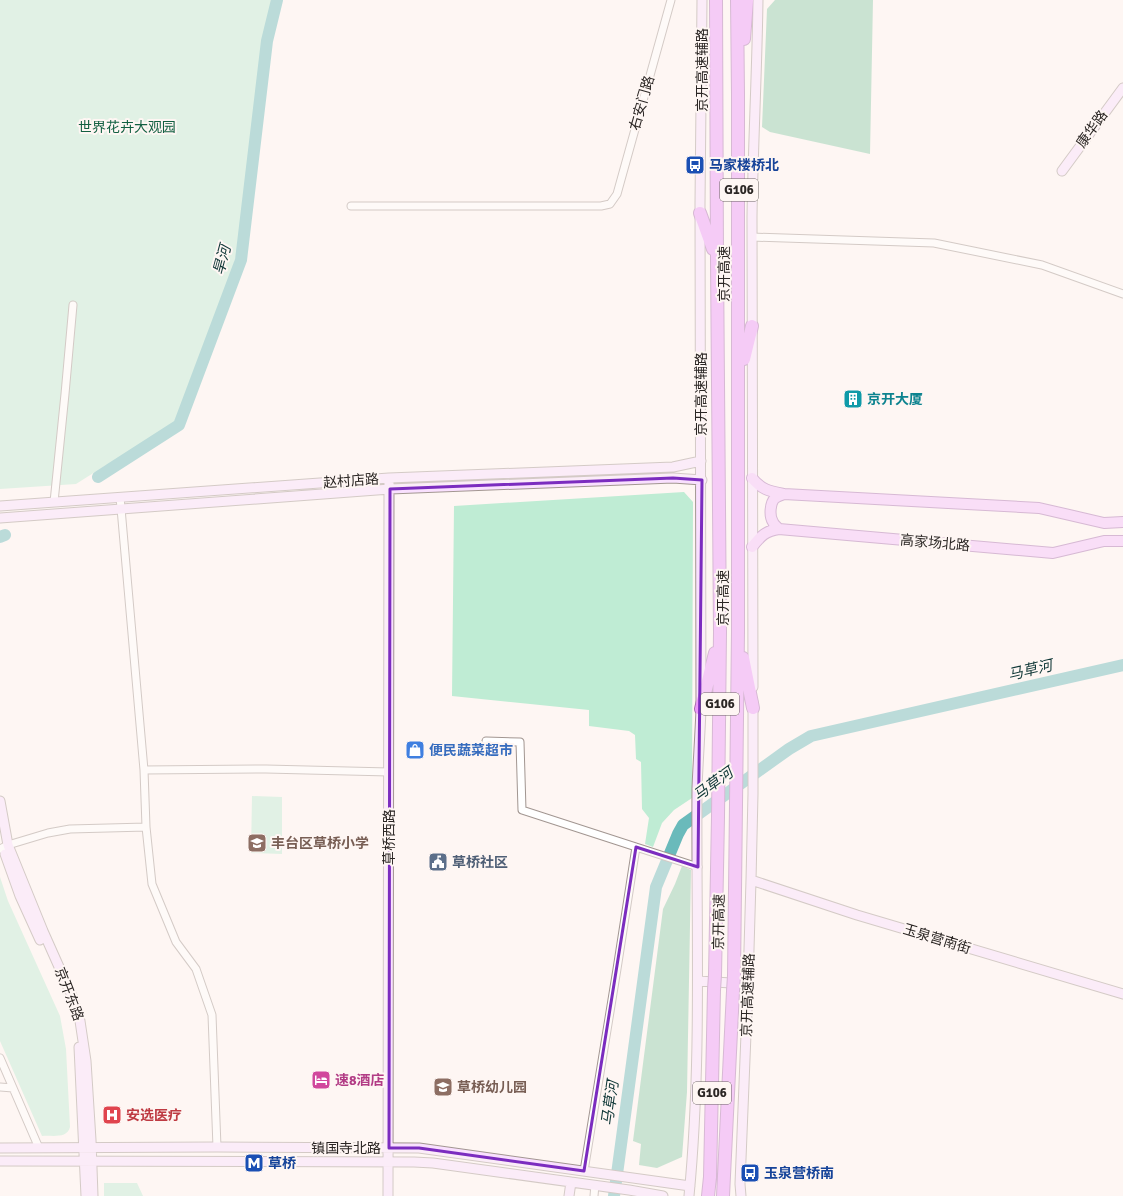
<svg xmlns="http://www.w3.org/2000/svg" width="1123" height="1196" viewBox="0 0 1123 1196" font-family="Signika,'Noto Sans SC',sans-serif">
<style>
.green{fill:#bfecd4}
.forest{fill:#8dccac}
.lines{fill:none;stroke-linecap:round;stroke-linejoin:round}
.river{stroke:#6ababb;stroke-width:12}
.street-casing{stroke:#a29691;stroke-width:9}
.secondary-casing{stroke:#a29691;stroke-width:11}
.primary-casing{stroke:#a86faf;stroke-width:12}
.highway-casing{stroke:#a86faf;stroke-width:14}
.street{stroke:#fff;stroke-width:7}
.secondary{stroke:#f9e0fe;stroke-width:9}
.primary{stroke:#f3c1fc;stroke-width:10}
.highway{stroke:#eb97fa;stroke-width:12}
.highway-bridge-casing{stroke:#a86faf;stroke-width:14;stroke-linecap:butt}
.highway-bridge{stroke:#eb97fa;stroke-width:12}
.marked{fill:none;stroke:#7b2cbf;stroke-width:3;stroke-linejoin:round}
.labels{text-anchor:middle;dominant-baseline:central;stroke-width:4;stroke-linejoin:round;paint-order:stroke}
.shield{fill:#fef6f3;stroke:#6a6462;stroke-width:1}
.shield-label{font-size:13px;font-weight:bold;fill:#2b2624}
.street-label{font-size:14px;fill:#2b2624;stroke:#fef6f3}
.park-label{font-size:14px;fill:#136042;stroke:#fef6f3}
.transit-label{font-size:14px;font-weight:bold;fill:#164399;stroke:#fef6f3;text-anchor:start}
.culture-label{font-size:14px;font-weight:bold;fill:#0d838f;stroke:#fef6f3;text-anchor:start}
.shop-label{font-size:14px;font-weight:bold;fill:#366cbe;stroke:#fef6f3;text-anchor:start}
.education-label{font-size:14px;font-weight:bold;fill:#785e54;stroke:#fef6f3;text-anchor:start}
.service-label{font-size:14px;font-weight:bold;fill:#4e5e75;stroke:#fef6f3;text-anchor:start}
.hotel-label{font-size:14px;font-weight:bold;fill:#b23c85;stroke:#fef6f3;text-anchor:start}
.health-label{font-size:14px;font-weight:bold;fill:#be3a42;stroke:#fef6f3;text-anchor:start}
.water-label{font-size:15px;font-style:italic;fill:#0e3636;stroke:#fef6f3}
</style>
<rect width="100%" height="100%" fill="#fef6f3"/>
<!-- green -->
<path class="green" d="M0 0H272L262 46 245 227 232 269 174 423 130 463 106 465 76 484 0 489Z
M684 492 693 502 692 798 674 810 662 823 653 847 645 844 649 818 642 809 641 762 636 759 635 735 629 731 589 726V710L452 696 454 506Z
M252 796 282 797V854L251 853Z
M0 877 8 901 60 1016 66 1049 70 1127C67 1139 53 1135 42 1136L0 1041Z
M104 1183H137L143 1196H104Z"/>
<!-- forest -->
<path class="forest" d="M775 0H873L870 154 770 132 762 127 767 9Z
M682 866 691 870 687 1092 682 1157 657 1168 639 1165 641 1144 633 1141 663 909 675 884Z"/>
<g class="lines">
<!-- river -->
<path class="river" d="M98 477 179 425 241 260 267 41 277 0
M0 537 5 535
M614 1196 656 887 678 834 683 825 789 749 811 736 1123 665"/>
<!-- street casing -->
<g class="street-casing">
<path id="street" d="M351 206H601L610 204 617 194 671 0
M752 237 934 243 1042 265 1123 294
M120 497 144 770 146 827
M54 502 65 394 73 305
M486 741 520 742 522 810 636 847
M144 770 266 769 389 772
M0 849 8 845 48 833 70 829 146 827 152 884 176 942 196 969 212 1015 217 1147
M0 1058 39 1148
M0 1087 13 1088
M584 1171 617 969 636 847 698 867
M594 1196 595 1185"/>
</g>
<!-- secondary casing -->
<g class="secondary-casing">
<path id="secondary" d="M1062 171 1123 88
M0 506 389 478 673 467 701 461
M0 518 390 489 673 478 702 480
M753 687C754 530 751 374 752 217 753 145 757 73 758 0
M0 801 8 845 43 931 72 996 80 1021 86 1061 91 1140 93 1196
M5 854 20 896 40 940
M751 880 857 915 1123 994
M698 981 748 984
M79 1047 86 1196
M0 1148 217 1147 419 1148 690 1186
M0 1161 414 1162 433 1163 629 1190 663 1196
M388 1196 389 478
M569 1196 571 1182
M689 1196C702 1061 696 924 697 788 698 762 700 736 701 709L700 204 702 0
M741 1196 740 1184 748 984 751 880 753 794V702"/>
</g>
<!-- primary casing -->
<g class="primary-casing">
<path id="primary" d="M752 478C762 490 769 491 784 494L1039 508 1104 523 1123 522
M779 529C777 527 774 525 773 522 769 516 770 503 775 498 778 496 781 495 784 494
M752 547C761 536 765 531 779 529L1053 553 1104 541H1123"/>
</g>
<!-- highway casing -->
<g class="highway-casing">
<path id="highway" d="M744 39 747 0
M700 213 713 249
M744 359 752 326
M743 658 753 708
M701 709 715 653
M715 975 718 817 720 632 717 260 716 0
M734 976 738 632V94L737 0
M708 1196 710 1177 714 990
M723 1196 733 991"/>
</g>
<!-- street -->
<use href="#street" class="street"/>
<!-- secondary -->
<use href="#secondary" class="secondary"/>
<!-- primary -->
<use href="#primary" class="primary"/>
<!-- highway -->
<use href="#highway" class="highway"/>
<!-- highway-bridge casing -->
<g class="highway-bridge-casing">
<path id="highway-bridge" d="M714 990 715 975
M733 991 734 976"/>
</g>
<!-- highway-bridge -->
<use href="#highway-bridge" class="highway-bridge"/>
</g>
<!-- marked area -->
<path d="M0 0H1123V1196H0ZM673 478 702 480 698 867 636 847 584 1171 419 1148H389L390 489Z" fill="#fef6f3" fill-opacity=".55" fill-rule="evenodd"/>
<path class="marked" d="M673 478 702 480 698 867 636 847 584 1171 419 1148H389L390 489Z"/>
<!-- icons -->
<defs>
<g id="bus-square" transform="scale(1)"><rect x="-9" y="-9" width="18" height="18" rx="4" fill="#1a4fb4" stroke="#fef6f3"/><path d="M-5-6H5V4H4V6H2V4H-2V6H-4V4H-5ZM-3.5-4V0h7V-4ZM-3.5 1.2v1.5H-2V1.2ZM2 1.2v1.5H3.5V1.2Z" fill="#fff"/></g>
<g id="building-square" transform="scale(1)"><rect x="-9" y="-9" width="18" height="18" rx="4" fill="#0f9aa8" stroke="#fef6f3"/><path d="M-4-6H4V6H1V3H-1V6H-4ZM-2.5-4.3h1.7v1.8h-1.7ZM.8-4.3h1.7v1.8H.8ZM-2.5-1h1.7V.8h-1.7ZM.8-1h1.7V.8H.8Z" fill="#fff"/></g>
<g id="shop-square" transform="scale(1)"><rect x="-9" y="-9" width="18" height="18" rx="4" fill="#3f7fe0" stroke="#fef6f3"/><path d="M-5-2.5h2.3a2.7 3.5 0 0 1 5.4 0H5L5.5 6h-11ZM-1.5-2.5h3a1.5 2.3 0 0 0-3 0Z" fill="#fff"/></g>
<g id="school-square" transform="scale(1)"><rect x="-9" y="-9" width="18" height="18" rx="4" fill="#8d6e63" stroke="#fef6f3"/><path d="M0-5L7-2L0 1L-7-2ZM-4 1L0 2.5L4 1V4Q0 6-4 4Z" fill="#fff"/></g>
<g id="civic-square" transform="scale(1)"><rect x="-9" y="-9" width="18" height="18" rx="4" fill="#5c6f8a" stroke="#fef6f3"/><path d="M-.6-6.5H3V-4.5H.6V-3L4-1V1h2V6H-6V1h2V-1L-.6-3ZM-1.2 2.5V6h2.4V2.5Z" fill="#fff"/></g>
<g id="hotel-square" transform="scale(1)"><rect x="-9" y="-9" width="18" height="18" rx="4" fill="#d1479c" stroke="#fef6f3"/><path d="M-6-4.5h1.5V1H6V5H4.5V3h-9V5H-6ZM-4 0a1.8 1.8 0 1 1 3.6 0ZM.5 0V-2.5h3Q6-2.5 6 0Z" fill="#fff"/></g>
<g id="hospital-square" transform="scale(1)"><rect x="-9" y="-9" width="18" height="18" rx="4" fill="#e0444e" stroke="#fef6f3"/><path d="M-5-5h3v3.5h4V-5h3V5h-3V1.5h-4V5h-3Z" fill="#fff"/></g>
<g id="metro-square" transform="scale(1)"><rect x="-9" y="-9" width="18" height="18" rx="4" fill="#1a4fb4" stroke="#fef6f3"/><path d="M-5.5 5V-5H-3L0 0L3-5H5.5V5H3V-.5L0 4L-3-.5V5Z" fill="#fff"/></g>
</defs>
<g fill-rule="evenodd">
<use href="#bus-square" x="695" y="165"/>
<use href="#building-square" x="853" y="399"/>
<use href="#shop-square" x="415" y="750"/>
<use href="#school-square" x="257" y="843"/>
<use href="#civic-square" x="438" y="862"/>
<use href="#hotel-square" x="321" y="1080"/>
<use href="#school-square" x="443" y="1087"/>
<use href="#hospital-square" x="112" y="1115"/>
<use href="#metro-square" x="254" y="1163"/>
<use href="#bus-square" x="750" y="1173"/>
</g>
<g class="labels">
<!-- shield labels -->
<g class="shield">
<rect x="720" y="179" width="38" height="22" rx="3"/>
<rect x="701" y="693" width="38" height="22" rx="3"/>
<rect x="693" y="1082" width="38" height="22" rx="3"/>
</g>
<g class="shield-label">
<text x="739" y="190">G106</text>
<text x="720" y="704">G106</text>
<text x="712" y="1093">G106</text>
</g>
<!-- street labels -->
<g class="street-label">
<text transform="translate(702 70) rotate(-90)">京开高速辅路</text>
<text transform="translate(642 103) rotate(-74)">右安门路</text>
<text transform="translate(1092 129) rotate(-54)">康华路</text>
<text transform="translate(724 274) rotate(-90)">京开高速</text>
<text transform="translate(701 394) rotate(-90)">京开高速辅路</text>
<text transform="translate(351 481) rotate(-4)">赵村店路</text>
<text transform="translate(935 543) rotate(5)">高家场北路</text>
<text transform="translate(723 598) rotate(-90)">京开高速</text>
<text transform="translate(389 837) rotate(-90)">草桥西路</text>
<text transform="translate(719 922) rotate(-89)">京开高速</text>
<text transform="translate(937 939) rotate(17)">玉泉营南街</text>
<text transform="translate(69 994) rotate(69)">京开东路</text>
<text transform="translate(748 995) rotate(-88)">京开高速辅路</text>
<text x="346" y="1148">镇国寺北路</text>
</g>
<!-- park labels -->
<g class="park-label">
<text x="127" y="127">世界花卉大观园</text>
</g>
<!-- transit labels -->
<g class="transit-label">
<text x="709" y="165">马家楼桥北</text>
<text x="268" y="1163">草桥</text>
<text x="764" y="1173">玉泉营桥南</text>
</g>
<!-- culture labels -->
<g class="culture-label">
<text x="867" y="399">京开大厦</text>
</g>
<!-- shop labels -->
<g class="shop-label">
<text x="429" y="750">便民蔬菜超市</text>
</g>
<!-- education labels -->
<g class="education-label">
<text x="271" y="843">丰台区草桥小学</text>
<text x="457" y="1087">草桥幼儿园</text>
</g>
<!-- service labels -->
<g class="service-label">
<text x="452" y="862">草桥社区</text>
</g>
<!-- hotel labels -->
<g class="hotel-label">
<text x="335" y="1080">速8酒店</text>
</g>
<!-- health labels -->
<g class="health-label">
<text x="126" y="1115">安选医疗</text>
</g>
<!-- water labels -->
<g class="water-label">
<text transform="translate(222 260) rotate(-75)">旱河</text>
<text transform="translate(1030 670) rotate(-13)">马草河</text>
<text transform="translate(713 784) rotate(-36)">马草河</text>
<text transform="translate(610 1103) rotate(-82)">马草河</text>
</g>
</g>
</svg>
